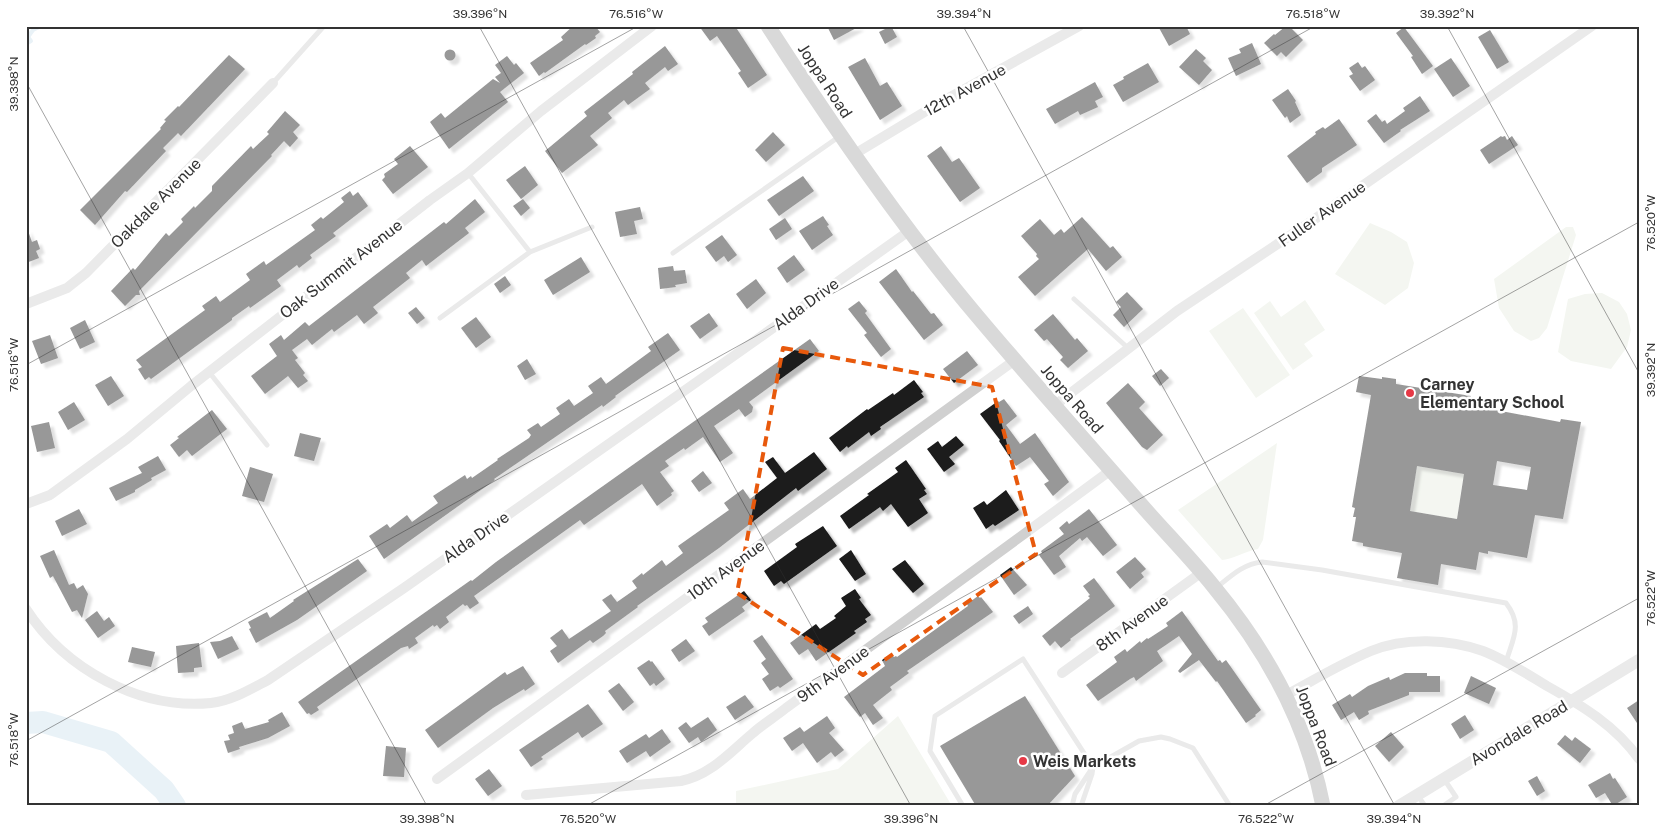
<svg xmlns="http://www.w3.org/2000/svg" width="1665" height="832" viewBox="0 0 1665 832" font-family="'Public Sans',sans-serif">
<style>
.green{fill:#e6ecdf}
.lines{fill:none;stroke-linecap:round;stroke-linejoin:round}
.stream{stroke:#cfe2ee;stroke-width:4}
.river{stroke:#cfe2ee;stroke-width:22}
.building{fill:#1a1a1a;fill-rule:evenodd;filter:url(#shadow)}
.service{stroke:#d0d0d0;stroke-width:5}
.minor{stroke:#d0d0d0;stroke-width:10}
.tertiary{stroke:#d0d0d0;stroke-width:12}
.primary{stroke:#ababab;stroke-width:15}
.marked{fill:none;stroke:#e8590c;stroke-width:4;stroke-dasharray:10 6;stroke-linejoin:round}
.ticks{fill:none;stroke:#333;stroke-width:1;stroke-opacity:0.45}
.poi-dot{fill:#e63946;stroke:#fff;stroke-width:2}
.labels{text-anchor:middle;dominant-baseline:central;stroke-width:5;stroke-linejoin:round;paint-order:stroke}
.street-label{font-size:16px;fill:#333;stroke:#fff}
.poi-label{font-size:16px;font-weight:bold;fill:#333;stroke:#fff;text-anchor:start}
.neatline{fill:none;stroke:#333;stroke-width:2}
.ticks-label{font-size:12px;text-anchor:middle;fill:#333}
</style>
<defs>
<filter id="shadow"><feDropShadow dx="4.5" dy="4.5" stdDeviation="1" flood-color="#0004"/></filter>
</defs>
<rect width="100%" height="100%" fill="#fff"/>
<!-- green -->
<path class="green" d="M1370 223 1391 232 1407 242 1414 263 1408 288 1385 305 1335 274Z
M1566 227H1573L1576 235 1547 328 1539 338 1531 341 1514 331 1499 308 1494 279Z
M1602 293 1619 302 1627 314 1631 330 1627 347 1611 369 1571 361 1558 352 1568 299 1585 294Z
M1305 300 1325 330 1304 344 1313 356 1293 370 1254 313 1270 301 1281 317Z
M1243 308 1290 375 1256 398 1209 331Z
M1277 443 1263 540 1258 549C1246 551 1231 560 1222 560L1178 510Z
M1417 466 1466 474 1465 479H1463L1457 519 1410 511Z
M898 716 952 806H736V791L838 769Z"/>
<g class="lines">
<!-- stream -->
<path class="stream" d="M26 44 31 41 28 37 33 30 41 26"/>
<!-- river -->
<path class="river" d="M26 723 43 722 111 742 164 790 175 806"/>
</g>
<!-- building -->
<path class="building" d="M573 26H595L600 32 595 36 596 38 586 45 585 44 545 73 544 72 539 76 530 63 563 40 561 37Z
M699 26H735L767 75 748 88 738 73 741 71 717 36 710 41Z
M827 26H860L834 40Z
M891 26 897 37 885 44 879 32Z
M1158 26H1186L1190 34 1169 46Z
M1286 26H1289L1303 40 1286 57 1281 52 1277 56 1264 43 1274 34 1275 35Z
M1404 27 1433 66 1422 74 1411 57 1413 56 1396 33Z
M1490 30 1509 62 1497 69 1478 37Z
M1252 43 1261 64 1236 76 1228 58 1241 53 1239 49Z
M665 46 678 64 668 71 665 67 645 83 650 89 628 105 624 100 608 113 612 118 590 136 598 145 562 173 545 151 587 116 584 112 633 74 632 72Z
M1196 49 1206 58 1203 61 1212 70 1199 85 1179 67Z
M444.5 55a5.5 5.5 0 1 1 11 0a5.5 5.5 0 1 1-11 0Z
M229 55 245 69 181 136 178 133 163 148 166 151 127 192 125 191 95 225 80 210 161 129 160 128 166 121 164 120 178 106 179 107Z
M507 56 514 65 516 63 524 73 500 92 508 102 449 149 430 122 441 113 445 118 493 79 500 83 495 77 501 73 495 65Z
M865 58 880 86 887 82 902 106 880 120 848 67Z
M1451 58 1470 86 1453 97 1434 69Z
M1358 62 1362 68 1365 66 1375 80 1360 91 1349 76 1353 74 1349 68Z
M1148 63 1159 82 1123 102 1113 85 1124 79 1123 77Z
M1095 82 1103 97 1095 101 1098 107 1080 115 1078 111 1055 124 1046 109Z
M1288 89 1296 101 1295 102 1301 115 1290 123 1287 116 1285 118 1272 100Z
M1420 96 1430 111 1400 130 1401 131 1384 143 1367 121 1376 114 1382 122 1385 120 1387 124 1405 111 1403 108Z
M285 111 300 125 293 132 298 138 290 147 284 141 271 155 272 156 139 291 140 295H136L125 306 111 291 133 268 135 270 166 233 169 236 183 222 181 219 194 206 195 208 212 191V186L251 146 253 149 269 134 267 132Z
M1339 119 1357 145 1322 168V172L1307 183 1287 156 1316 134 1315 132 1323 127 1325 129Z
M773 132 785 145 766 162 755 150Z
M1501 136 1502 137 1505 136 1507 140 1512 136 1518 145 1489 164 1480 150Z
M410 146 428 167 393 194 382 180 385 177 384 174 398 164 394 159Z
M941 146 952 162 959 158 980 188 960 202 927 156Z
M525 166 538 185 521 199 506 180Z
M803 176 814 191 779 216 767 200Z
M350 191 353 196 358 192 368 206 333 233 336 236 310 255 312 258 299 268 297 265 277 280 281 286 250 308 249 306 232 318V320L151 379 149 377 145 380 138 369 142 367 136 360 205 310 202 306 216 296 220 302 250 280 246 274 264 261 266 265 315 230 311 225 321 217 323 219 344 202 341 198Z
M475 199 485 212 465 228 469 233 426 266 422 260 406 273 410 278 373 307 378 313 364 324 357 315 334 332 332 329 312 345 307 339 292 350 298 358 295 360 305 373 303 375 308 381 298 388 288 376 265 394 251 376 277 356 269 344 281 335 284 340 305 322 309 326 444 222 446 224Z
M523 199 530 208 521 216 513 206Z
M640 207 643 219 634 221 637 234 620 237 615 212Z
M823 216 829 225 827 226 833 235 812 250 799 231Z
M1082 217 1110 248 1113 246 1122 257 1106 271 1088 249 1035 296 1018 277 1039 259 1036 256 1037 254 1021 236 1040 219 1054 235 1061 229 1064 233Z
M785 218 792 229 776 240 769 229Z
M27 228 32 242 37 240 40 249 36 251 39 258 26 263Z
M722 235 737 255 728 262 724 256 716 262 705 247Z
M794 255 805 270 787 283 777 268Z
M581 257 590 272 553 295 544 280Z
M673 266 674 271 685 270 687 283 675 285 676 287 660 289 658 268Z
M896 269 912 292 913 291 931 314 934 313 943 325 924 340 879 282Z
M505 276 511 285 500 293 494 284Z
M756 279 766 293 747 309 736 294Z
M1127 292 1143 309 1124 327 1113 315 1121 307 1116 302Z
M859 301 867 311 865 313 891 349 881 357 864 335 867 333 848 309Z
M416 307 425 318 417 324 408 313Z
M709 313 718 326 700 339 690 326Z
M1053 314 1075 340 1077 338 1088 351 1068 368 1060 360 1063 357 1047 339 1044 341 1034 330Z
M476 317 491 337 476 348 461 328Z
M85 320 95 342 80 349 70 328Z
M668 333 680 350 615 396 616 397 603 407 602 405 494 479 495 480 464 502 384 559 369 536 387 524 390 528 407 515 412 522 438 503 433 496 465 475 467 479 471 476 472 478 498 460 497 459 529 438 531 435 527 430 538 423 541 427 560 414 556 408 569 399 574 406 593 393 588 386 601 377 606 384 651 351 648 347Z
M50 335 58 358 41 364 32 341Z
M810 339 819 351 749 402 753 407 752 412 745 417 739 409 714 426 733 453 720 462 703 437 685 450 684 448 665 461 669 466 660 472 674 491 671 493 672 495 657 506 642 484 584 525 580 520 474 596 479 603 470 609 467 605 465 606 463 604 446 617 449 622 440 629 437 625 434 627 433 625 415 638 418 643 409 649 408 646 401 648 317 707 319 710 311 715 309 713 307 714 298 702 471 580 472 581 496 562Z
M967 351 978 365 954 383 943 369Z
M527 359 536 374 525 380 517 366Z
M1161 369 1169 378 1160 386 1152 376Z
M111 376 124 396 108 406 95 385Z
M1359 376 1382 379V377L1396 379V384L1471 396 1469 405 1560 422 1561 419 1581 422 1563 519 1535 515 1527 558 1488 551V554L1479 552 1476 570 1441 564 1438 585 1397 578 1402 553 1363 546V543L1352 541 1356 517H1353L1355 508 1352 507 1371 395 1356 392ZM1497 461 1531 467 1527 490 1493 485ZM1417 466 1464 474 1457 519 1410 511Z
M914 380 923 392 921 393 924 397 880 427 881 429 871 436 869 432 848 448 847 446 840 452 829 438 867 409 868 410 893 393 894 395Z
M1128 383 1145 402 1139 408 1163 435 1147 450 1142 447 1106 403Z
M1004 399 1017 416 1006 425 1020 444 1035 433 1069 482 1053 496 1044 484 1049 481 1030 457 1016 466 999 441 1000 440 980 414 998 401 999 402Z
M74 402 85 420 68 430 58 412Z
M212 410 227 429 192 456 187 450 179 457 170 445 179 438 177 437Z
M49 422 55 448 37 452 31 426Z
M300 433 321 438 314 461 294 456Z
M956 436 964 445 949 457 955 464 944 472 927 449 938 441 942 447Z
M814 452 827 469 798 491 796 488 719 548 637 606 638 607 605 631 606 633 603 636 593 643 590 640 558 663 550 651 557 646 550 638 562 629 569 639 611 611 602 600 611 594 617 602 637 588 632 581 642 573 643 575 662 560 666 566 683 553 678 546 729 510 724 503 743 489 750 499 777 478 765 462 773 457 785 473Z
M158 456 166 470 151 478 152 480 135 490V492L116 501 109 488 142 473 138 467Z
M906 460 926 489 924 490 927 494 919 499 928 513 908 527 891 504 883 511 880 507 849 529 840 516 869 495 867 494 898 472 895 468Z
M250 467 273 474 264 502 242 496Z
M703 471 712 483 699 492 691 481Z
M1006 490 1019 510 995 526 993 524 986 529 973 508 984 501 987 505Z
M79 509 87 524 62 536 55 521Z
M1089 509 1117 545 1103 556 1087 537 1082 541 1080 538 1059 556 1066 567 1054 575 1039 555 1042 553 1041 551 1064 534 1059 528 1067 521 1069 524Z
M823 526 837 546 784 584 781 581 774 586 764 571 797 547 795 544Z
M54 550 69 585 74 583 77 589 83 585 88 594 82 618 77 610 72 612 53 576 50 578 40 556Z
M851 550 866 574 855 581 839 559Z
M1135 557 1146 569 1141 573 1144 577 1130 589 1116 572Z
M358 559 367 571 297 620 256 643 249 629 251 628 248 622 267 612 270 618 294 601 293 600Z
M905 560 924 584 913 593 892 569Z
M1011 567 1027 585 1014 595 1000 575Z
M1094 578 1115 606 1070 639 1071 640 1061 648 1055 641 1050 646 1042 636 1090 598 1088 596 1090 595 1083 586Z
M855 589 861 598 859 599 871 615 865 619 867 622 854 631 856 633 816 661 808 649 799 655 790 643 816 624 820 629 836 618 834 616 846 606 841 598Z
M744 591 751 600 742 607 745 611 709 636 702 626 708 622 705 618Z
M978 596 980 598 981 597 993 612 907 671 909 673 890 687 892 690 873 705 883 718 873 725 865 713 860 717 844 697 885 666 882 660 891 654 894 657 896 656 897 657 968 606 967 604Z
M1028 606 1033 614 1019 624 1013 616Z
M97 611 104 621 109 617 115 626 98 638 85 620Z
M1182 611 1218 661 1220 660 1222 663 1226 660 1261 710 1255 715 1256 716 1246 723 1217 681 1216 682 1199 660 1180 673 1178 671 1192 654 1179 636 1157 651 1163 661 1136 681 1134 677 1130 679 1098 701 1086 685 1117 662 1114 657 1125 649 1127 652 1140 641 1141 643 1147 638 1148 639 1168 626 1166 623Z
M762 635 793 679 780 688 778 686 770 691 762 679 769 674 761 663 766 659 753 641Z
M232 636 239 649 218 659 210 642 220 641Z
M686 639 695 651 679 662 671 650Z
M199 643 202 667 194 668V672L178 673 176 646Z
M132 647 155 652 151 667 128 662Z
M649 660 651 662 652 661 665 679 656 686 654 683 650 686 637 668Z
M523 666 535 684 525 691 524 689 493 708 438 748 425 730 505 672 507 675Z
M1405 673H1427V676H1440V692H1409V695L1368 711 1369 714 1359 720 1354 712 1341 720 1332 705 1350 694 1352 697 1368 686 1389 677 1390 680Z
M1471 676 1496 688 1489 704 1464 693Z
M619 683 634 702 623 711 608 691Z
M745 695 754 707 735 720 726 707Z
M1025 696 1075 776 1047 806H976L940 746Z
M1639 700V726L1627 708Z
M588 704 603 724 582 738 578 732 541 757 543 759 531 767 519 750Z
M282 712 290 726 268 738 239 747 240 749 228 753 224 741 230 740 228 735 234 733 232 726 242 722 245 729 269 722 268 720Z
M1465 715 1474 730 1460 739 1451 724Z
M827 716 835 728 829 733 844 750 835 757 831 752 817 763 803 743 792 751 783 738 800 727 804 732Z
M708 717 717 730 701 742 698 737 689 743 678 728 686 722 691 728Z
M662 729 671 742 650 757 646 751 627 763 619 751 646 734 649 738Z
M1391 732 1404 747 1389 762 1375 746Z
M1565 735 1572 741 1575 737 1591 749 1580 763 1557 744Z
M386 746 406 748 404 777 383 776Z
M489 769 502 786 488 796 475 779Z
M1610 773 1613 779 1615 778 1627 797 1613 806 1605 793 1596 798 1588 785Z
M1537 776 1545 791 1537 796 1528 781Z"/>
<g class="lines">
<!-- service -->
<path class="service" d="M273 83 324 26
M468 173 530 252 592 227
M673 253 840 136
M1074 299 1128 348
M440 318 530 252
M209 372 267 445
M1216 588C1231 576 1243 564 1262 562L1322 570 1506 603C1523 625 1513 638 1506 662
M1418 796 1425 806
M963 806 930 751 935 716 1023 659 1093 767 1075 794 1072 806
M1081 806 1092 774 1093 767 1139 741 1161 737 1170 739 1193 748 1230 806
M1443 806 1456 797 1444 779"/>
<!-- minor -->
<path class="minor" d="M853 155 936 105 1079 26
M26 304 67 288 86 273 273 83
M1054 406 1177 311 1309 223 1592 26
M26 504 50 495 127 439 191 386 430 200 468 173 541 111 652 26
M26 609C65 669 139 710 211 703 231 701 251 689 268 680L404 588 735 355 909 231
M1062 673 1202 572
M1286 695C1314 680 1342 663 1371 651 1405 637 1449 639 1483 651 1506 660 1527 674 1547 686 1581 705 1616 726 1639 759
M437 779 1015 360
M526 795 681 781C711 775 730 752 753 733 763 724 775 717 786 708 894 629 1003 550 1111 470"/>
<!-- tertiary -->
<path class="tertiary" d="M1399 806 1639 660"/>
<!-- primary -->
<path class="primary" d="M768 26C833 127 901 226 978 317 1030 379 1084 439 1137 500 1162 529 1190 557 1214 587 1267 651 1307 724 1323 806"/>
</g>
<!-- marked area -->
<path d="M0 0H1665V832H0ZM783 348 992 387 1036 554 863 675 737 593Z" fill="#fff" fill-opacity=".55" fill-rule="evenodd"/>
<path class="marked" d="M783 348 992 387 1036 554 863 675 737 593Z"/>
<!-- ticks -->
<path class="ticks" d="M479 26 911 806M963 26 1395 806M1447 26 1639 373M26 82 427 806M26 365 638 26M26 741 1315 26M586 806 1639 222M1263 806 1639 598"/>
<!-- markers -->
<g class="poi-dot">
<circle cx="1410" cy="393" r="5"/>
<circle cx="1023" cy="761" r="5"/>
</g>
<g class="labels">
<!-- street labels -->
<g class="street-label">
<text transform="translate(825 81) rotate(57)">Joppa Road</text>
<text transform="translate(965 90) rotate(-29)">12th Avenue</text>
<text transform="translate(156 203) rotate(-45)">Oakdale Avenue</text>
<text transform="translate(1322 214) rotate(-35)">Fuller Avenue</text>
<text transform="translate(341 269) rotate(-38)">Oak Summit Avenue</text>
<text transform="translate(806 304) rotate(-36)">Alda Drive</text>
<text transform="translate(1072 399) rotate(49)">Joppa Road</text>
<text transform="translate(476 537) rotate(-35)">Alda Drive</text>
<text transform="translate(726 570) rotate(-36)">10th Avenue</text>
<text transform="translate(1132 623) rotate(-36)">8th Avenue</text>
<text transform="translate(833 674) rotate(-36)">9th Avenue</text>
<text transform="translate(1316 726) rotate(69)">Joppa Road</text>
<text transform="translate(1519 733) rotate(-31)">Avondale Road</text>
</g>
<!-- poi labels -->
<g class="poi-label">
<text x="1420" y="384">Carney<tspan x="1420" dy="18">Elementary School</tspan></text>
<text x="1033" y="761">Weis Markets</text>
</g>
</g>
<!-- border -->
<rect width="1665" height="832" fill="none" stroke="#ffffff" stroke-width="55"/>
<rect x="28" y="28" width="1610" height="776" class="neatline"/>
<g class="ticks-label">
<text x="480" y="18">39.396°N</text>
<text x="636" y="18">76.516°W</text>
<text x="964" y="18">39.394°N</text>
<text x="1313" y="18">76.518°W</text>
<text x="1447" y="18">39.392°N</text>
<text transform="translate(14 84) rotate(-90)" y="4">39.398°N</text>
<text transform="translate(1651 223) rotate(-90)" y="4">76.520°W</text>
<text transform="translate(14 365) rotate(-90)" y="4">76.516°W</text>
<text transform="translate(1651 370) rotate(-90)" y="4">39.392°N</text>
<text transform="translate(1651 598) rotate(-90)" y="4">76.522°W</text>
<text transform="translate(14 740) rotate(-90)" y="4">76.518°W</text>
<text x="427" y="823">39.398°N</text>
<text x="588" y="823">76.520°W</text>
<text x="911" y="823">39.396°N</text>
<text x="1266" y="823">76.522°W</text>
<text x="1394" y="823">39.394°N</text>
</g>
</svg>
